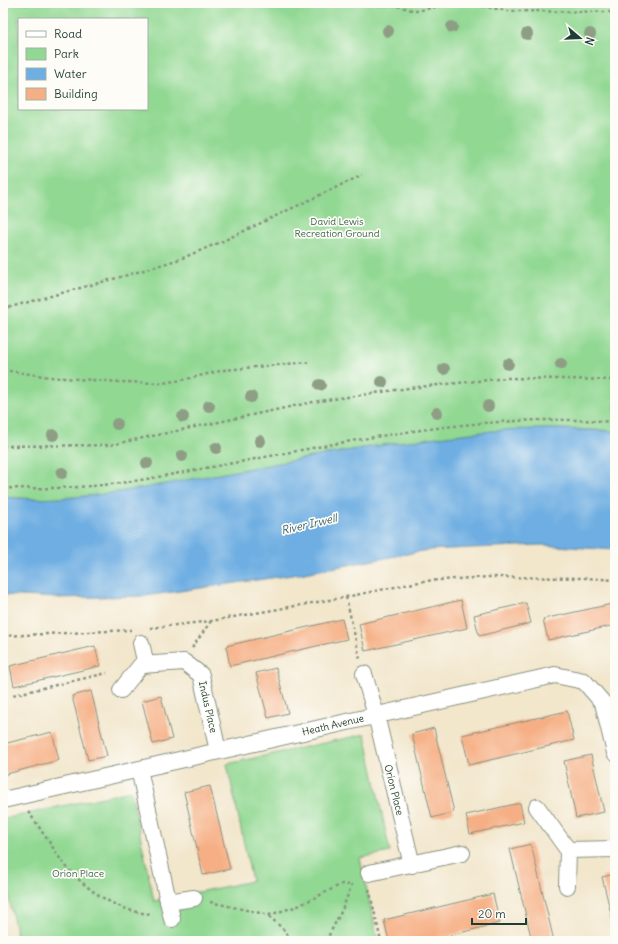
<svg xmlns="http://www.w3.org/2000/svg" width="618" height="944" viewBox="0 0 618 944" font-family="Delius,sans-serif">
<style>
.green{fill:#91d892;stroke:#588a63;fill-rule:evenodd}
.water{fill:#6eaee2;stroke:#46768b}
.building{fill:#f6af84}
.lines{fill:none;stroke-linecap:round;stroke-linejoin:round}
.street-casing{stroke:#889280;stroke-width:18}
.path{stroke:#889280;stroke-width:2.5;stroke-dasharray:3 3;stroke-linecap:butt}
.street{stroke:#fff;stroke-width:16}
.tree{fill:#8e9e85}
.labels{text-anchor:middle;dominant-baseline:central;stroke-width:3.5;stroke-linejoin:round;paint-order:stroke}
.park-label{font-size:10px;fill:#3c644c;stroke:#fdfcf7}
.street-label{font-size:10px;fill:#1f3d34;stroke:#fdfcf7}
.water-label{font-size:11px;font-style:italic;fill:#375f68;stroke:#fdfcf7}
</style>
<rect width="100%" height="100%" fill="#fdfcf7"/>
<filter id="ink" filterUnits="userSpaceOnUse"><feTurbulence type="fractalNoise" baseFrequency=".025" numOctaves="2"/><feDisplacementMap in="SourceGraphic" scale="8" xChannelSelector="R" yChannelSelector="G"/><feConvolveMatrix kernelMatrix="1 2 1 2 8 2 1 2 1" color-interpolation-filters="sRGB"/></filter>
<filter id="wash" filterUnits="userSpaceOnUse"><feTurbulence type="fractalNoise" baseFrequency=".012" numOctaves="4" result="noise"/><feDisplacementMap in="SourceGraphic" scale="16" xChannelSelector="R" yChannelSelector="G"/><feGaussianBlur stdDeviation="0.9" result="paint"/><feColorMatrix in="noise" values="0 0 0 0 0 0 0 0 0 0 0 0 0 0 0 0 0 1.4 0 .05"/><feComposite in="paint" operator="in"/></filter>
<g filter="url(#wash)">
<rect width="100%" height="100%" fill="#f2e6cb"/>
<!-- green -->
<path class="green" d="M3 3H615V431C480 421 347 451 215 475 145 488 75 504 3 497ZM19 19H147V109H19Z
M365 734 390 852 360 858 378 941H18L3 871V819L131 791 154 901 252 881 227 764Z"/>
<!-- water -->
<path class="water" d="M554 429 615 431V550L541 545 428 550 299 574 145 596 58 598 3 595V497C76 504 147 487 219 474 313 457 407 438 503 430 520 429 537 429 554 429Z"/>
<g id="blocks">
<!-- building -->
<path class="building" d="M461 600 467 628 365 651 359 624Z
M526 603 531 623 479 636 474 615Z
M612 604 615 616V625L548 640 543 619Z
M342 619 347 639 230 666 226 646Z
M95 646 100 666 14 686 10 666Z
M276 668 288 713 268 718 256 673Z
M91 691 107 756 88 760 72 696Z
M161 696 172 739 153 744 142 701Z
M567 711 574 740 469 765 462 735Z
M434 728 454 812 432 818 412 734Z
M52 732 59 760 3 775V744Z
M591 755 604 812 576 818 564 761Z
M210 786 230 869 203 875 184 792Z
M520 803 524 822 470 834 466 815Z
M531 844 554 941H532L510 849Z
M615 874V926H614L602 877Z
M493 894 500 923 427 941H389L384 920Z"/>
</g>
</g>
<g filter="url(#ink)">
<use href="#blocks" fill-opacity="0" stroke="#889280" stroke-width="1"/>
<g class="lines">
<!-- street casing -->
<g class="street-casing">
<path id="street" d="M141 643 146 665
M364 674 376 715 412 865
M121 690 141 665 184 662 201 675 218 751
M139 769 172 919
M3 800 555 675 584 681 603 703 615 753
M537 807 568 850 615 849
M369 873 462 853
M567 886 568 850
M168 902 194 898"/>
</g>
<!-- path -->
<path class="path" d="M386 3 416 11 455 3
M465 3 508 11 615 12
M3 309 124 276 180 259 223 241 362 175
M3 370 50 377 120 382 162 383 182 380 224 370 308 362
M3 446 110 445 313 402 409 388 507 378 615 380
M3 488C44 489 86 488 127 482 162 477 198 469 234 463 359 439 486 412 615 422
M346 597 360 659
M150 628 211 621 346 597 424 581 489 577 586 578 615 580
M3 636 131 630
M192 648 211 621
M13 695 107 673
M28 812C33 818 38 825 42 832 50 842 56 854 65 865 86 890 119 913 153 914
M369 889 381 941
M210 902 269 915 298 906 342 884 351 885
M269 916 285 931 292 941
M326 941 342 910 352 884"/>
<!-- street -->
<use href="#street" class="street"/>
</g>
<!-- trees -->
<g class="tree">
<circle cx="452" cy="27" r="6"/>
<circle cx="388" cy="31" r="6"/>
<circle cx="527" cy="34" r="6"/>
<circle cx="590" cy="34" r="6"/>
<circle cx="508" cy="364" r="6"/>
<circle cx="561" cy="364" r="6"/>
<circle cx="444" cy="369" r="6"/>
<circle cx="382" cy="382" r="6"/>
<circle cx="320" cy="385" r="6"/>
<circle cx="251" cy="397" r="6"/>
<circle cx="209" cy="406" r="6"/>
<circle cx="488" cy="406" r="6"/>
<circle cx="437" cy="413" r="6"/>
<circle cx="183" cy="417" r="6"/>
<circle cx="117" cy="424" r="6"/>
<circle cx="53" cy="435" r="6"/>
<circle cx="260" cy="441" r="6"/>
<circle cx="216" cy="448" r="6"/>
<circle cx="182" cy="456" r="6"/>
<circle cx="147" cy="463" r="6"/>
<circle cx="62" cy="473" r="6"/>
</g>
</g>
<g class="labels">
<!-- park labels -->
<g class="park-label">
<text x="337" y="221">David Lewis<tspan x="337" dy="12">Recreation Ground</tspan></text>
<text x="78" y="873">Orion Place</text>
</g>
<!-- street labels -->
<g class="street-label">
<text transform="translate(208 707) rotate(77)">Indus Place</text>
<text transform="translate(333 725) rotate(-13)">Heath Avenue</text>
<text transform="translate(394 790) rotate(76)">Orion Place</text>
</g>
<!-- water labels -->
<g class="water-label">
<text transform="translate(309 524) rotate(-13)">River Irwell</text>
</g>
</g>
<!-- margin -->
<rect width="618" height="944" fill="none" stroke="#fdfcf7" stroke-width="16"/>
<!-- legend -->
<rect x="18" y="18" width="130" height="92" fill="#fdfcf7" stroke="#a4b0a9"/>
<rect x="26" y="31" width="20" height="6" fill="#ffffff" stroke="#a4b0a9"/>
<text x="54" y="38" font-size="12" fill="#1f3d34">Road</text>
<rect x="26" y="48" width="20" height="12" fill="#91d892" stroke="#a4b0a9"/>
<text x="54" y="58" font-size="12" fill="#1f3d34">Park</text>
<rect x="26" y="68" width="20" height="12" fill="#6eaee2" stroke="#a4b0a9"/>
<text x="54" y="78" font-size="12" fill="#1f3d34">Water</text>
<rect x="26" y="88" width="20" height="12" fill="#f6af84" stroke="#a4b0a9"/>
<text x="54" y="98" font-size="12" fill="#1f3d34">Building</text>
<!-- north arrow -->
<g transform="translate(580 38) rotate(109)" stroke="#fdfcf7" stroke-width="3" paint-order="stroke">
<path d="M0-3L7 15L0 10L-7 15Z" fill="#1f3d34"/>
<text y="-6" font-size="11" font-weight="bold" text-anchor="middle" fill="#1f3d34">N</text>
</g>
<!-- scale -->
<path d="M472 918v6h54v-6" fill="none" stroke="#1f3d34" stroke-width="2"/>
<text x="478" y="918" font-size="12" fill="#1f3d34" stroke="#fdfcf7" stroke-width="3" paint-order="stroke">20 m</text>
</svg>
